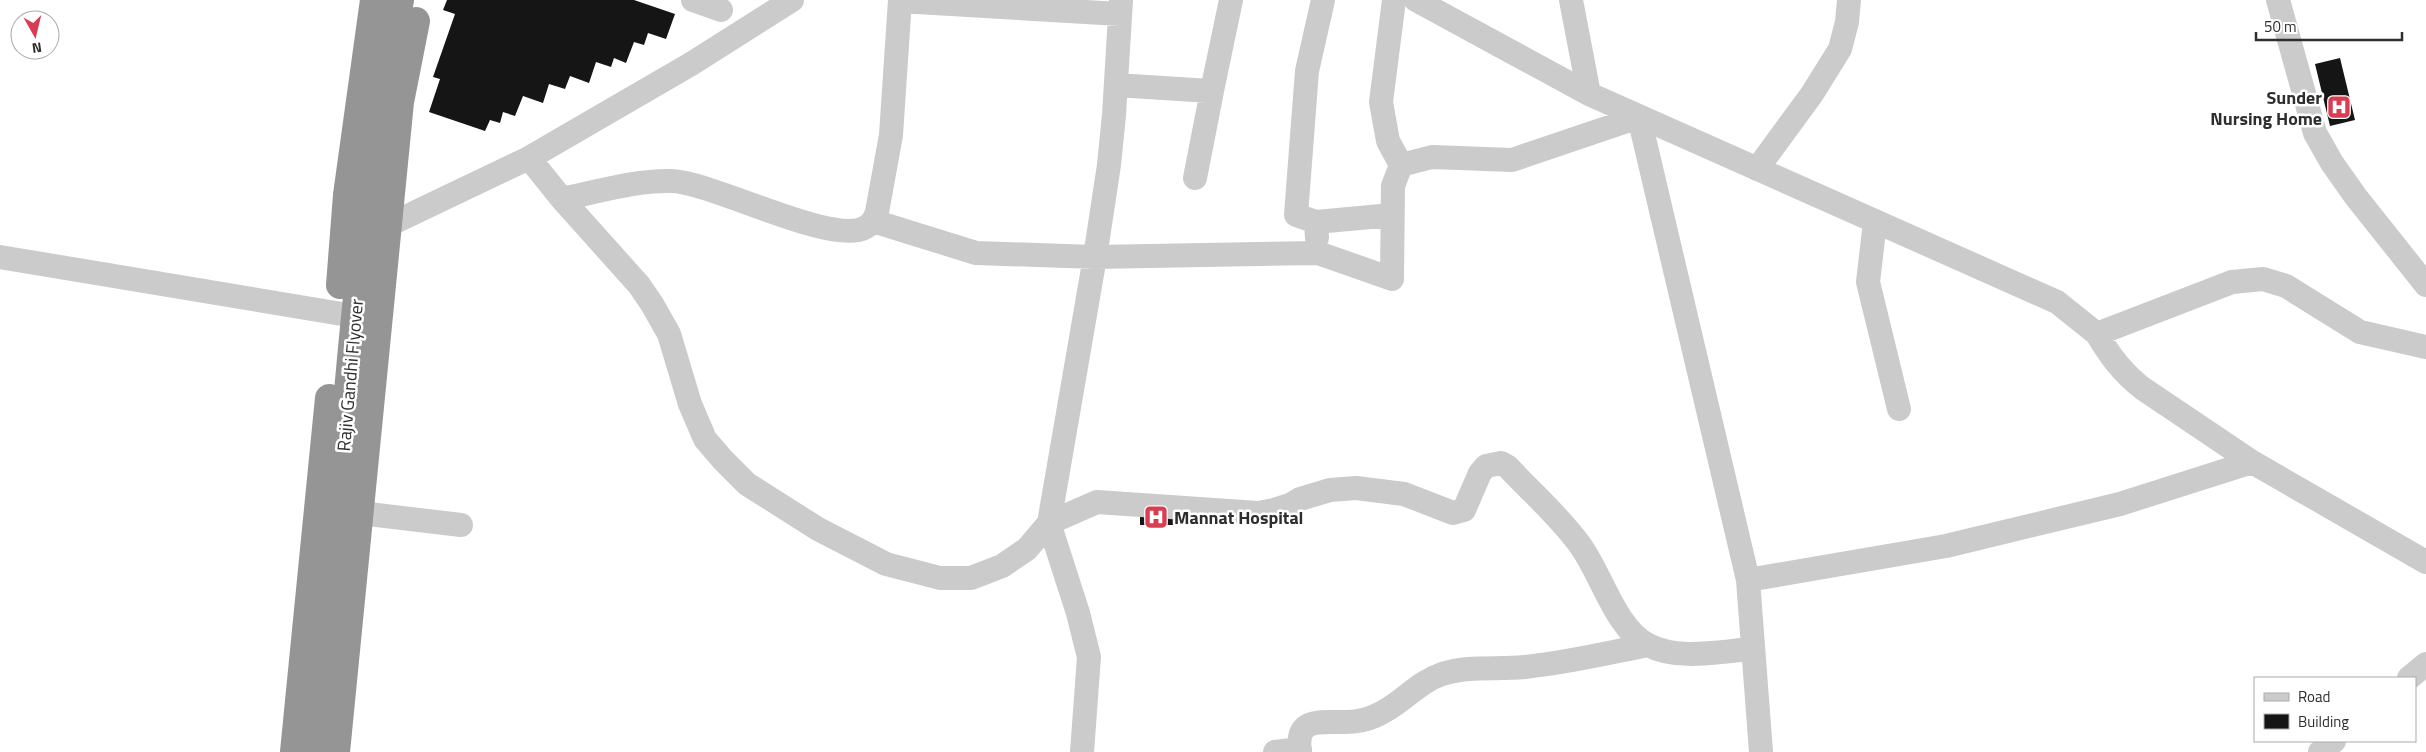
<svg xmlns="http://www.w3.org/2000/svg" width="2426" height="752" viewBox="0 0 2426 752" font-family="'Titillium Web',sans-serif">
<style>
.building{fill:#151515}
.lines{fill:none;stroke-linecap:round;stroke-linejoin:round}
.minor{stroke:#cbcbcb;stroke-width:24}
.highway{stroke:#959595;stroke-width:28}
.labels{text-anchor:middle;dominant-baseline:central;stroke-width:5;stroke-linejoin:round;paint-order:stroke}
.poi-label{font-size:18px;font-weight:bold;fill:#2e2e2e;stroke:#fff;text-anchor:end}
.street-label{font-size:18px;fill:#2e2e2e;stroke:#fff}
</style>
<rect width="100%" height="100%" fill="#fff"/>
<!-- building -->
<path class="building" d="M447 0H634L675 14 666 39 648 33 644 45 634 42 626 63 614 58 611 67 596 62 589 83 570 76 565 89 549 84 543 103 523 96 515 116 503 112 500 123 490 120 485 131 429 112 440 79 433 77 455 14 443 10Z
M2340 58 2355 120 2330 126 2315 64Z
M1140 511H1175V525H1140Z"/>
<g class="lines">
<!-- minor -->
<path class="minor" d="M693 0 721 10
M1394 0 1381 102 1388 141 1401 165
M1416 0 1589 94 2057 302 2097 334 2232 282 2263 279 2286 286 2360 332 2426 347
M1571 0 1589 94
M2278 0 2315 133 2332 163 2356 197 2426 285
M900 1 1120 14
M1116 85 1210 91 1213 86 1231 0
M529 158 562 199 639 285 652 304 669 334 690 404 705 439 723 460 747 484 818 529 886 564 940 578H971L1002 566 1027 549 1049 523 1097 502 1258 513 1274 510 1290 505 1300 499 1330 490 1356 488 1404 494 1453 513 1464 510 1480 473 1486 466 1501 463 1508 467C1532 493 1560 517 1580 545 1602 575 1615 628 1648 645 1678 661 1721 651 1753 649
M1757 169 1812 94 1840 49 1847 22 1849 0
M1195 178 1213 86
M562 199C597 192 635 180 672 181 715 183 834 247 866 227 872 224 875 218 877 212L891 135 900 0
M873 221 976 253 1095 257 1318 253 1392 279 1393 186 1401 165 1432 157 1512 160 1639 117 1748 580 1761 752
M1316 222 1296 215 1307 71 1323 0
M1875 222 1868 282 1899 409
M374 232 529 158 691 64 792 0
M1317 238 1316 222 1392 215
M0 257 372 319
M2097 334C2110 356 2122 372 2142 388L2252 462 2426 562
M360 513 461 525
M1748 580 1946 546 2120 504 2252 462
M2409 678 2426 664
M1082 752 1089 657 1078 613 1049 523 1095 257 1109 165 1114 115 1121 0
M1275 752 1300 749
M1300 752C1295 716 1321 723 1345 722 1355 722 1366 720 1375 716 1400 706 1416 683 1442 674 1470 665 1497 670 1525 667 1566 663 1608 653 1648 645
M2320 752 2334 741"/>
<!-- highway -->
<path class="highway" d="M340 285 347 195 374 0
M294 752 329 398
M316 752C342 501 351 248 400 0
M336 752 400 102 416 21"/>
</g>
<!-- icons -->
<defs>
<g id="hospital-square" transform="scale(1.25)"><rect x="-9" y="-9" width="18" height="18" rx="4" fill="#d83d52" stroke="#fff"/><path d="M-5-5h3v3.5h4V-5h3V5h-3V1.5h-4V5h-3Z" fill="#fff"/></g>
</defs>
<g fill-rule="evenodd">
<use href="#hospital-square" x="2339" y="107"/>
<use href="#hospital-square" x="1156" y="517"/>
</g>
<g class="labels">
<!-- poi labels -->
<g class="poi-label">
<text x="2322" y="97">Sunder<tspan x="2322" dy="21">Nursing Home</tspan></text>
<text x="1174" y="517" text-anchor="start">Mannat Hospital</text>
</g>
<!-- street labels -->
<g class="street-label">
<text transform="translate(350 375) rotate(-85)">Rajiv Gandhi Flyover</text>
</g>
</g>
<!-- legend -->
<rect x="2254" y="677" width="162" height="65" fill="#ffffff" stroke="#ababab"/>
<rect x="2264" y="693" width="25" height="8" fill="#cbcbcb" stroke="#ababab"/>
<text x="2298" y="702" font-size="15" fill="#2e2e2e">Road</text>
<rect x="2264" y="714" width="25" height="15" fill="#151515" stroke="#ababab"/>
<text x="2298" y="727" font-size="15" fill="#2e2e2e">Building</text>
<!-- north arrow -->
<g transform="translate(35 35) rotate(172)"><circle r="24" fill="#ffffff" stroke="#ababab"/>
<path d="M0-4L9 19L0 12L-9 19Z" fill="#d83d52"/>
<text y="-8" font-size="14" font-weight="bold" text-anchor="middle" fill="#2e2e2e">N</text>
</g>
<!-- scale -->
<path d="M2256 32v8h146v-8" fill="none" stroke="#2e2e2e" stroke-width="2.5"/>
<text x="2264" y="32" font-size="15" fill="#2e2e2e" stroke="#ffffff" stroke-width="4" paint-order="stroke">50 m</text>
</svg>
